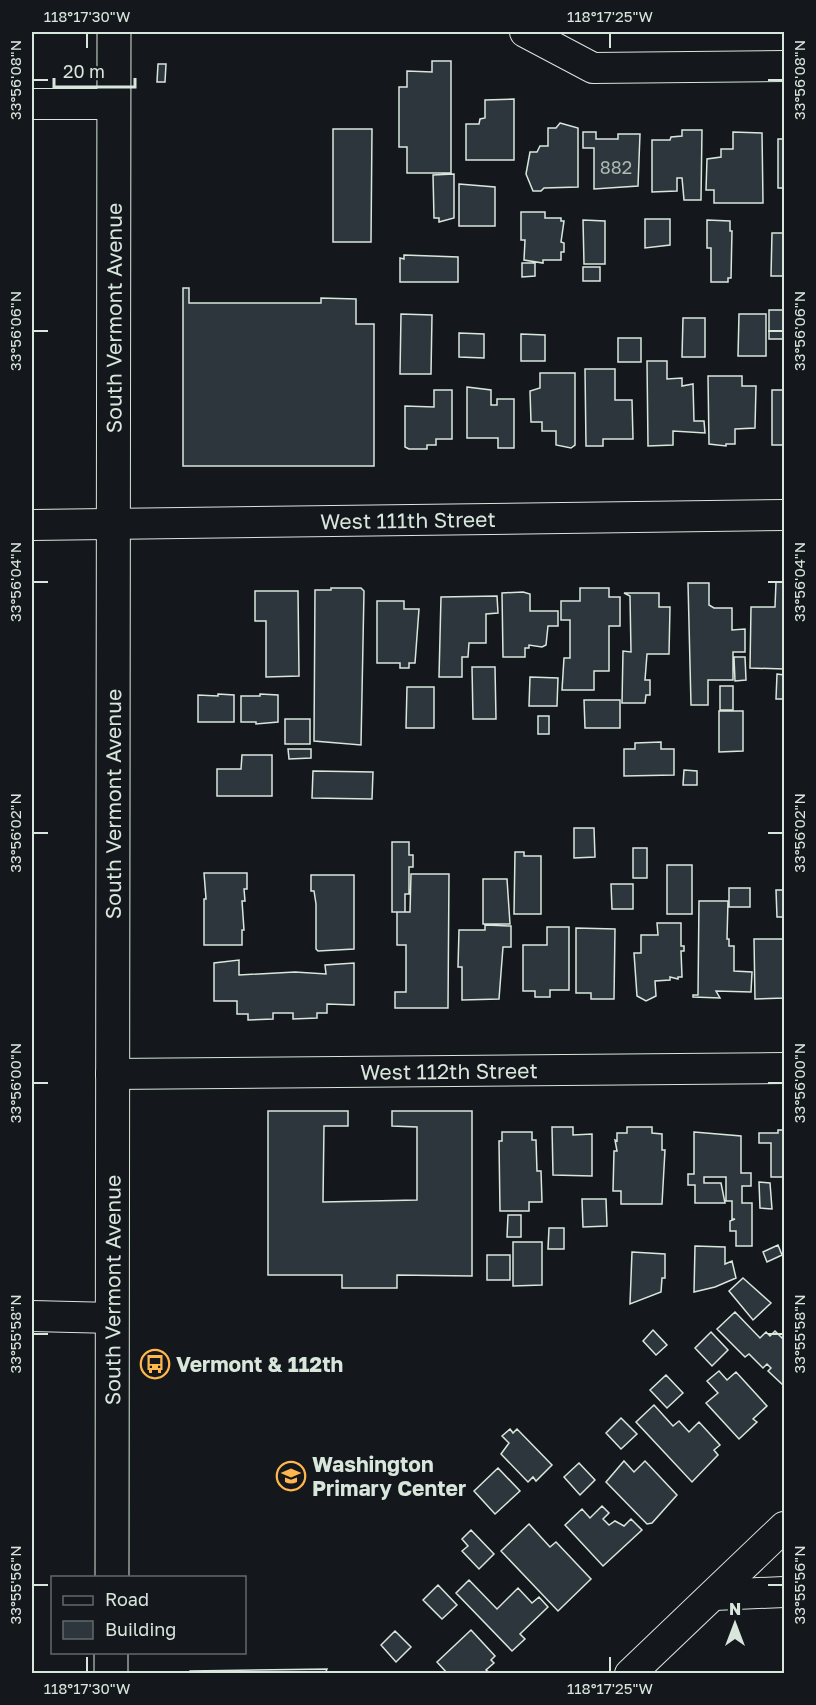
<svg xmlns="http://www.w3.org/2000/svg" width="816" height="1705" viewBox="0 0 816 1705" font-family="'Golos Text',sans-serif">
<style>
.building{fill:#2c363c;stroke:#d8e6dc;stroke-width:1.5}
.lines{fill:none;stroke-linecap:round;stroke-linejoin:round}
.minor-casing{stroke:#d8e6dc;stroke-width:32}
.major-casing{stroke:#d8e6dc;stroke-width:35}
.minor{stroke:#14181c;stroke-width:30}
.major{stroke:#14181c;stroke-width:33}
.ticks{fill:none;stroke:#d8e6dc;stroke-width:2}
.labels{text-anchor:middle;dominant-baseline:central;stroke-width:4.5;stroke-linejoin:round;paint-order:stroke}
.number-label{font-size:18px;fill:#adbab4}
.street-label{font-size:21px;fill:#d8e6dc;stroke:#14181c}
.poi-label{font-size:21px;font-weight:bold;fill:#d8e6dc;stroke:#14181c;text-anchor:start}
.neatline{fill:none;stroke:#d8e6dc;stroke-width:2}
.ticks-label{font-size:15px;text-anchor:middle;fill:#d8e6dc}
</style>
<rect width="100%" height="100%" fill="#14181c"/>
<!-- building -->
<path class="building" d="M432 61H451V173H407V147H399V87H407V71L432 72Z
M158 64H166L165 82H157Z
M514 99V160H466V124H479L480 119 485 118V100Z
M560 123 578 128V187L544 188 541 191H533L526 174 530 152H537L540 146H548V128H556Z
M333 129H372L371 242H333Z
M682 130H702L701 200H684L682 178H677V191L652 192V140H670L671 137 682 136Z
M583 132H596V139H618V134H640L638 186 594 189V148H583Z
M733 132 762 133 763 203H714V190H706L707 159 721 157V149H733Z
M778 139H784V188H778Z
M454 174V218L439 222V218H434L433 175Z
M459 184 495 187V226H459Z
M521 212H545V218H561V221H564L561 242 564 243V252H561V260H543V263L524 260 525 240H521Z
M645 219H670V245L645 248Z
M583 220 605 221V264H584Z
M707 220 730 221V231H732L731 278H728V282H711V248H707Z
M772 233H784V276H771Z
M404 255 458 257V282H400V258L404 259Z
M522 263H535V276L522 277Z
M583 267H600V281H583Z
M183 288H189V303H321V298L356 299V324H374V466H183Z
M769 310H784V339H769Z
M401 314 432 315 431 374H400Z
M739 314H766V356H738Z
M683 318H705V357H682Z
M459 333 484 334V358L459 357Z
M521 334 545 335V361H521Z
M618 338H641V362H618Z
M647 361H667V379L682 378V386L693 384 694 421H704L705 433 673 431V445L648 446Z
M585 369H615V400H632L633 439H603V446H586Z
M540 373H575V445L571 448 556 445V431H542V422H531L530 391 540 388Z
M708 376H742V386H756L755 428 735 429V444H726V446L709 444Z
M467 387 491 390V405H497V399H514V448H498V438H467Z
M434 390H452V439H436V445H427V449H409L405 447V406L434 407Z
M772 390H784V445H772Z
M776 582H784V669L750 668 751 607H775Z
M688 583H709V605L714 608H732V630L745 629V652H733V680H708V705H691Z
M331 588H361L364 591 361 745 314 741 315 590H331Z
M580 588H609V597H620V626H609V671H594V690H562L564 658H570V620H561V601H580Z
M255 591H298L299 676 266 677V621H255Z
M523 592 530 594V611H558V626H548L546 645 542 647 529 645V648H525V657H503L502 593Z
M624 593H659V607H670L669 654H647L645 680H650V695H646L645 703H622L623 651 631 652 630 596Z
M497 596 498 613 486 614V643H469L468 657H462V677H439L441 597Z
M377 601H404V609H419L415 663H409V668H400V663H377Z
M734 657H745L746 680 735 681Z
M472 667H495L496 719H473Z
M777 674 784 675V699H776Z
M530 677 558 678 557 706H529Z
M720 686H733V710H720Z
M407 687H434V728H406Z
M218 694 234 695V722H198V695L218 696Z
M260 694 278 695V722L256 724V722H241V696H260Z
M584 700H620V728H585Z
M719 711H743V751L719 752Z
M538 716H549V734H538Z
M285 719H310V744H285Z
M661 742V749H674V775L624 776V749H635V743Z
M288 749H311V758L289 759Z
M242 755H272V796H217V769H241Z
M684 770 697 771V785H683Z
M313 771 373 772 372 799 312 798Z
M574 828H594L595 857 574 858Z
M392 842H409V855H413V867H409V894H405V912H392Z
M633 848H647V878H633Z
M515 852H524V856H541V914H514Z
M667 865H692V914H667Z
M204 873H247V889H244L245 901H242L244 930H242V945H204V899H206Z
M411 874H449L448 1008H395V992H406V945H397V912H410Z
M311 875H354V949L318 951 316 949V904L314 891H311Z
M483 879H507L510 924H483Z
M611 884H633V909H612Z
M729 888H750V907H729Z
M776 890H784V917H777Z
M699 901H728L727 939H729V946H734V971L752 972 751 992 716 991 720 998 693 997V995H698Z
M657 923H681V946H684V951H681L682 977H678V979L670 977V980L655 981 656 996 646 1001 637 996 634 953H641V935H658Z
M485 925 511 926V947H503L499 999 462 1000V967H458L459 930H485Z
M547 927H569V990H550V997H535V991H523V945H547Z
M576 928 615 929 614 999H591V993H576Z
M754 939H784V998L755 999Z
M239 960V975L295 972 326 974 325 965 354 963V1005L327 1004V1013H317V1018L293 1019V1013H273V1019L248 1020V1014H237V1001H214V963Z
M268 1111H348V1126H324L323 1202 417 1200V1127L392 1126V1111H472V1276L397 1275V1288H342V1275H268Z
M552 1127H573V1135L592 1134V1176L553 1175Z
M627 1127H652V1133L662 1134V1150H665L662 1204H621V1191H613L614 1151H617L615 1140 617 1141V1133H627Z
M778 1130H784V1177H771V1143H759V1133H778Z
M502 1132H532V1140H536L537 1171H541L542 1202H529V1211H500L499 1141H502Z
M694 1132 741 1136V1173H751V1186H742V1203H752V1246H736V1231H730V1221L735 1219H732V1201H726V1177H704V1183H721L725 1203H695V1185H688V1174H694Z
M759 1182 770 1183 772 1209 760 1208Z
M582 1199H606L607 1226 583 1227Z
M508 1215H521V1237H507Z
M549 1228H564V1249H548Z
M513 1242H542V1285L513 1286Z
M778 1245 782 1255 767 1262 763 1252Z
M695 1246 725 1247V1264L732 1261 736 1278 715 1287 694 1292Z
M632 1252 665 1254V1278H662L661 1292 630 1304Z
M487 1255H510V1280H487Z
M743 1278 771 1303 753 1320 729 1291Z
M735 1312 760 1338 766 1332 770 1336 775 1331 782 1338 784 1336 783 1385 768 1371 771 1368 767 1364 763 1368 749 1354 745 1357 717 1329Z
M653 1330 667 1345 656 1355 643 1341Z
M711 1332 728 1350 712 1366 695 1348Z
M719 1371 727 1380 736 1372 767 1406 753 1419 757 1422 739 1439 706 1403 718 1393 707 1381Z
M666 1375 683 1393 667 1408 650 1390Z
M654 1405 673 1426 679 1421 689 1432 699 1422 720 1445 714 1450 718 1455 692 1482 636 1422Z
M621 1418 637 1434 621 1449 606 1433Z
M510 1429 513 1433 517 1429 552 1465 536 1481 533 1477 528 1482 501 1454 509 1443 502 1436Z
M624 1461 634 1472 645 1461 677 1495 652 1523 647 1524 606 1482Z
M579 1463 595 1480 580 1495 564 1477Z
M498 1468 520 1491 495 1514 474 1491Z
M602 1506 609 1513 603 1519 609 1525 615 1521 624 1526 631 1519 642 1530 603 1566 565 1525 582 1509 590 1518Z
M529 1524 550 1547 556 1542 591 1579 558 1611 501 1551Z
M471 1530 494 1554 479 1569 462 1551 468 1546 462 1539Z
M469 1580 497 1609 518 1588 532 1603 539 1597 548 1607 520 1634 525 1639 512 1651 456 1593Z
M438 1585 457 1605 442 1619 423 1600Z
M471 1630 495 1656 491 1660 494 1663 486 1670 489 1672 448 1674 437 1662Z
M395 1631 411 1647 396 1662 381 1645Z
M327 1669 325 1674H190V1671Z"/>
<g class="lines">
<!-- minor casing -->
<g class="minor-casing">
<g id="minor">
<path d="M525 32 593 68 784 66"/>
<path d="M32 104H113"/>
<path id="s1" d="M32 525 784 515"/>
<path id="s2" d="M111 1074 784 1068"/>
<path d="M32 1316 113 1318"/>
<path d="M714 1595 784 1592"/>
<path d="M630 1674 784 1527"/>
</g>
</g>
<!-- major casing -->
<g class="major-casing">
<g id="major">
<path id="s3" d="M112 1578 114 32"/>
<path d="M111 1674V1652"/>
</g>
</g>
<!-- minor -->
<use href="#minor" class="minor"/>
<!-- major -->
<use href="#major" class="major"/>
</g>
<!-- ticks -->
<path class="ticks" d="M87 33V48M610 33V48M33 80H48M768 80H783M33 331H48M768 331H783M33 582H48M768 582H783M33 833H48M768 833H783M33 1083H48M768 1083H783M33 1334H48M768 1334H783M33 1585H48M768 1585H783M87 1657V1672M610 1657V1672"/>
<!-- icons -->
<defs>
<g id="bus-ring" transform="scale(1.5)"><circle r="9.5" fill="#14181c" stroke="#ffb74d" stroke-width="1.5"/><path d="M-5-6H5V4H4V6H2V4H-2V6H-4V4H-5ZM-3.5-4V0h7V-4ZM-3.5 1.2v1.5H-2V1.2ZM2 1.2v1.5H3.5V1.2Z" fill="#ffb74d"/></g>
<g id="school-ring" transform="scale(1.5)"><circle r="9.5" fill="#14181c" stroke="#ffb74d" stroke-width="1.5"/><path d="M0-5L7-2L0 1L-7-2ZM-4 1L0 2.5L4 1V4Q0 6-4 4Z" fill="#ffb74d"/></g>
</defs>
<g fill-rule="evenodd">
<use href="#bus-ring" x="155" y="1364"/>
<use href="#school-ring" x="291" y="1476"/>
</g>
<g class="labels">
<!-- number labels -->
<g class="number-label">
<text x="616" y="167">882</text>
</g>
<!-- street labels -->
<g class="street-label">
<text stroke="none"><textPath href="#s3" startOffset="1260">South Vermont Avenue</textPath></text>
<text stroke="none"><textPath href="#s1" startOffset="376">West 111th Street</textPath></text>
<text stroke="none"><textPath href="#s3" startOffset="774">South Vermont Avenue</textPath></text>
<text stroke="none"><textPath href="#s2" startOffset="338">West 112th Street</textPath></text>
<text stroke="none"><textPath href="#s3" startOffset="288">South Vermont Avenue</textPath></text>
</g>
<!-- poi labels -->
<g class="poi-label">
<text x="176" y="1364">Vermont &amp; 112th</text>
<text x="312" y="1464">Washington<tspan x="312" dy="24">Primary Center</tspan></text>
</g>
</g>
<!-- border -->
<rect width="816" height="1705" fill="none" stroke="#14181c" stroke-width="66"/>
<!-- legend -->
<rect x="51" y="1576" width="195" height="78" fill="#14181c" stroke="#626a69" stroke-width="1.5"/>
<rect x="63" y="1596" width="30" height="9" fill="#14181c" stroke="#626a69" stroke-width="1.5"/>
<text x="105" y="1606" font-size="18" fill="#d8e6dc">Road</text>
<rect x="63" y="1621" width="30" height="18" fill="#2c363c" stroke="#626a69" stroke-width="1.5"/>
<text x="105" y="1636" font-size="18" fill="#d8e6dc">Building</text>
<!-- north arrow -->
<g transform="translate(735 1624)" stroke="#14181c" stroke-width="4.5" paint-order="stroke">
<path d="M0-4.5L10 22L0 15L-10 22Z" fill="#d8e6dc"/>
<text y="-9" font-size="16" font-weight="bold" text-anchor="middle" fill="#d8e6dc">N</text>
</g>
<!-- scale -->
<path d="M54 78v9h81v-9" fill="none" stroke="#d8e6dc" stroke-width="3"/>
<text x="63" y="78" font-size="18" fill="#d8e6dc" stroke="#14181c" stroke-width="4.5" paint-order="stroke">20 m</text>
<rect x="33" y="33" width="750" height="1639" class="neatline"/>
<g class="ticks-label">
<text x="87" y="22">118°17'30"W</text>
<text x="610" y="22">118°17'25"W</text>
<text transform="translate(16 80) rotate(-90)" y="5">33°56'08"N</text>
<text transform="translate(800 80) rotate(-90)" y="5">33°56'08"N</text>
<text transform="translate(16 331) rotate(-90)" y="5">33°56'06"N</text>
<text transform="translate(800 331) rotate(-90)" y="5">33°56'06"N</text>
<text transform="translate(16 582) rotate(-90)" y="5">33°56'04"N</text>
<text transform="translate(800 582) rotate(-90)" y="5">33°56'04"N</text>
<text transform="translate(16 833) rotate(-90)" y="5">33°56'02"N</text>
<text transform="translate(800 833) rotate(-90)" y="5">33°56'02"N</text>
<text transform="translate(16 1083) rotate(-90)" y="5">33°56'00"N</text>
<text transform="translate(800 1083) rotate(-90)" y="5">33°56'00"N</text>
<text transform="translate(16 1334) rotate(-90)" y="5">33°55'58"N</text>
<text transform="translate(800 1334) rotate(-90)" y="5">33°55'58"N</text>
<text transform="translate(16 1585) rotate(-90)" y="5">33°55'56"N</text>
<text transform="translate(800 1585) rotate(-90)" y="5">33°55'56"N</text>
<text x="87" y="1694">118°17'30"W</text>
<text x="610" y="1694">118°17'25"W</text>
</g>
</svg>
